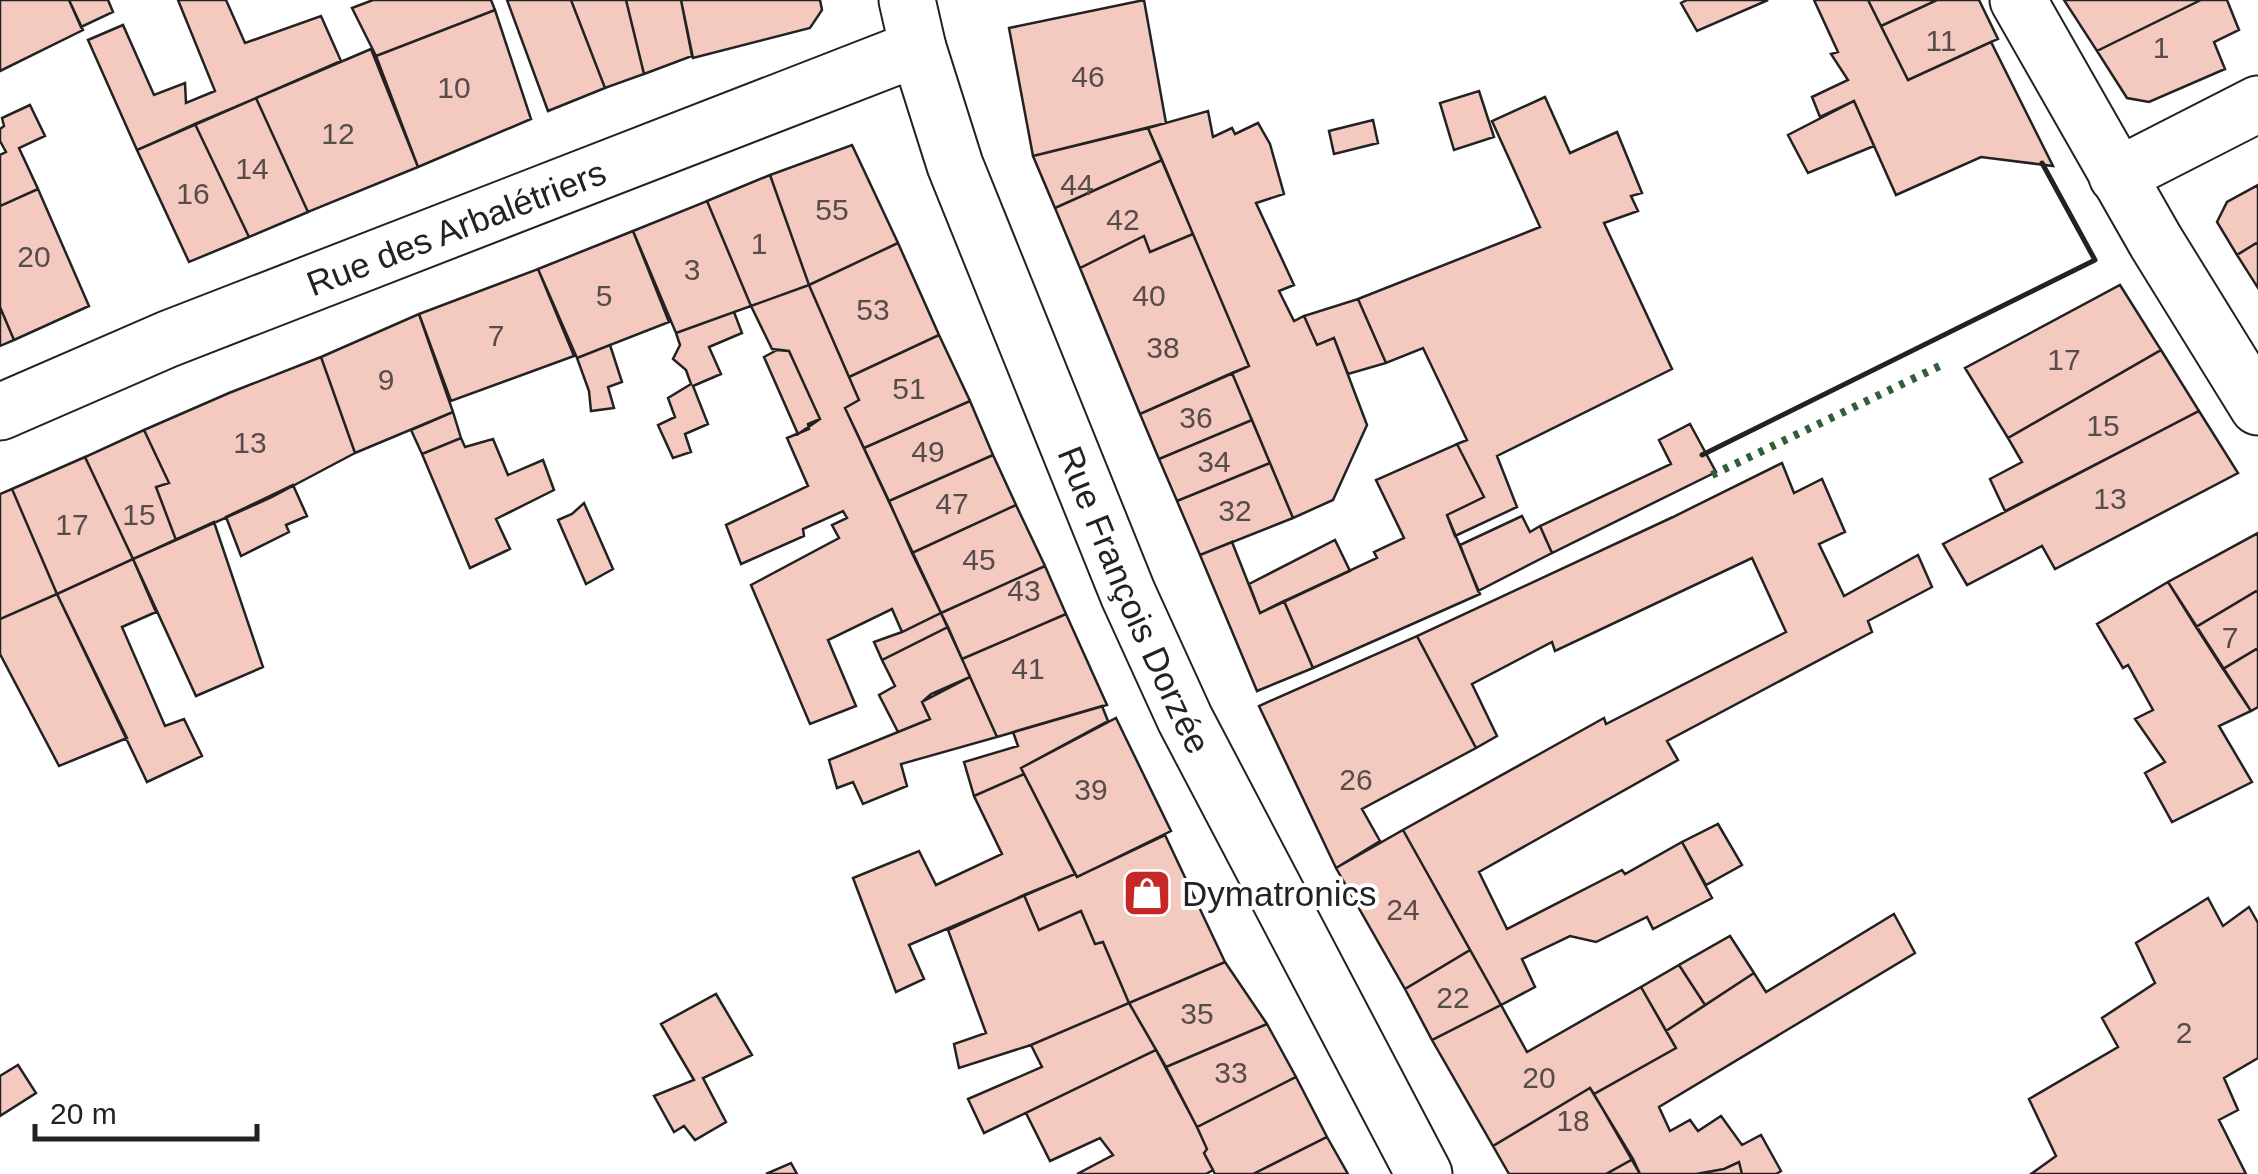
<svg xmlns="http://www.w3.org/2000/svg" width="2258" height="1174" viewBox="0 0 2258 1174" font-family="Helvetica,sans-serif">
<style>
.building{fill:#f3c9c0;stroke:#222;stroke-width:2.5}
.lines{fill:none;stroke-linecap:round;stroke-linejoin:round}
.minor-casing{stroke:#222;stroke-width:59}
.major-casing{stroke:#222;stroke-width:59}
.minor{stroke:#fff;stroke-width:55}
.major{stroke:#fff;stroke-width:55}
.hedge{stroke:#2f5e38;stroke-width:8;stroke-dasharray:5 8;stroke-linecap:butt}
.wall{stroke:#222;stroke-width:5}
.labels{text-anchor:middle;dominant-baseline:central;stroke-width:8;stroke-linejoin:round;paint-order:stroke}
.number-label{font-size:30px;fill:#564c4a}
.street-label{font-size:35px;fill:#222;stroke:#fff}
.poi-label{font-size:35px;fill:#222;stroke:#fff;text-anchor:start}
</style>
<rect width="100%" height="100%" fill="#fff"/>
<!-- building -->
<path class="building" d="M0 0H69L83 30 0 71Z
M69 0H108L113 12 81 27Z
M178 0H226L245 43 321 16 341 61 137 150 88 40 123 25 154 95 185 83 186 103 215 91Z
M373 0H491L495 10 376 56 352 8Z
M507 0H571L605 88 548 111Z
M571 0H626L644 74 605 88Z
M626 0H681L692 56 644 74Z
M681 0H820L822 10 810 28 693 58Z
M1144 0 1166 123 1033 156 1009 28Z
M1687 0H1768L1697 31 1681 3Z
M1814 0H1868L1908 80 1991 42 2053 166 1981 157 1896 195 1854 101 1820 117 1812 97 1848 80 1831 54 1838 52Z
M1868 0H1937L1881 26Z
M1937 0H1979L1998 39 1908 80 1881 26Z
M2064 0H2201L2097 51Z
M2201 0H2227L2239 30 2214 42 2225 69 2149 102 2127 98 2097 51Z
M495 10 531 119 418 167 376 56Z
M371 49 418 167 308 212 256 98Z
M1479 91 1494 137 1454 150 1440 103Z
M1545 97 1570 153 1617 132 1642 193 1631 196 1638 211 1604 223 1672 369 1497 456 1517 507 1455 536 1447 515 1484 497 1457 444 1467 440 1423 348 1386 363 1358 299 1540 227 1492 121Z
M256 98 308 212 249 237 195 124Z
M1854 101 1874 146 1808 173 1788 135Z
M30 105 45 136 19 148 38 189 0 206V155L6 152 0 141V129L4 126 2 118Z
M1208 111 1213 137 1232 128 1235 134 1258 123 1270 144 1284 194 1256 203 1294 285 1279 291 1294 321 1304 316 1317 345 1334 338 1367 425 1333 500 1293 518 1232 373 1249 366 1148 128Z
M1373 120 1378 143 1334 154 1329 131Z
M195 124 249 237 189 262 137 150Z
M1148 128 1162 160 1055 208 1033 156Z
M852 145 898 243 809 285 770 175Z
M1162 160 1193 234 1150 252 1144 236 1080 268 1055 208Z
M770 175 809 285 751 306 707 201Z
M2258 185V242L2237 255 2217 222 2227 202Z
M38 189 89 306 14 340 0 307V206Z
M707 201 751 306 676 333 633 231Z
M633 231 669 322 577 358 538 269Z
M1193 234 1249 366 1140 414 1080 268 1144 236 1150 252Z
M2258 242V288L2237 255Z
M898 243 939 335 849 377 809 285Z
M538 269 574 356 451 401 419 314Z
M809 285 859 400 845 408 941 613 902 632 892 609 828 640 856 706 810 724 751 585 839 538 832 525 847 518 843 511 803 529 804 536 741 564 726 525 808 486 787 438 809 429 808 424 820 419 789 351 772 349 751 306Z
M2120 285 2161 350 2008 438 1965 368Z
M1358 299 1386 363 1348 374 1334 338 1317 345 1304 316Z
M0 307 14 340 0 346Z
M734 312 742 333 709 347 721 374 693 386 708 424 685 434 691 452 673 458 658 425 675 417 668 398 691 384 686 370 673 359 680 345 676 333Z
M419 314 453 412 355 453 321 357Z
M939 335 970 401 864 448 845 408 859 400 849 377Z
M610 345 622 382 608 387 614 408 591 411 589 391 577 358Z
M777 350 789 351 820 419 798 434 764 357Z
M2161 350 2199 411 2005 511 1990 479 2022 462 2008 438Z
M321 357 355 453 272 497 176 540 156 487 169 483 144 430 229 393Z
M1232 373 1252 420 1159 459 1140 414Z
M970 401 993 455 889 501 864 448Z
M2199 411 2238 473 2055 569 2042 546 1967 585 1943 544Z
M453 412 461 438 422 454 411 430Z
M1252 420 1270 463 1177 501 1159 459Z
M1690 424 1716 472 1552 553 1540 526 1671 464 1659 440Z
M144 430 169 483 156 487 176 540 133 559 85 457Z
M461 438 465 447 493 439 508 475 543 460 554 490 496 519 510 549 470 568 422 454Z
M1457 444 1484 497 1447 515 1480 594 1313 668 1284 601 1377 558 1374 552 1404 538 1376 480Z
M993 455 1016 505 912 553 889 501Z
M85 457 133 559 57 594 12 489Z
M1270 463 1293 518 1200 555 1177 501Z
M1782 463 1794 493 1822 479 1845 532 1819 544 1844 596 1918 555 1932 587 1868 621 1872 632 1667 741 1678 760 1479 872 1507 929 1622 870 1625 874 1682 842 1712 898 1653 929 1647 917 1596 942 1570 936 1522 959 1535 987 1501 1005 1403 830 1604 718 1606 724 1786 632 1752 558 1555 651 1552 642 1472 684 1497 736 1476 748 1417 636 1673 517Z
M293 485 307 516 286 525 289 532 241 556 226 517Z
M12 489 57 594 0 619V494Z
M584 503 613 569 586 584 558 520 572 514Z
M1016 505 1045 566 941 613 912 553Z
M1522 516 1530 532 1540 526 1552 553 1478 591 1460 545Z
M214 522 263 667 196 696 133 559Z
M2258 533V590L2196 627 2168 582Z
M1335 540 1350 571 1260 613 1249 584Z
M1232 542 1260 613 1284 601 1313 668 1257 691 1200 555Z
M133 559 156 612 122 627 165 726 184 719 202 756 147 782 57 594Z
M1045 566 1066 614 962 659 941 613Z
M2168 582 2251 711 2219 726 2252 782 2172 822 2145 773 2165 762 2135 719 2153 710 2128 665 2123 668 2097 624Z
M2258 590V648L2223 669 2196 627Z
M57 594 127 738 59 766 0 654V619Z
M941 613 948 627 882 660 874 642 902 632Z
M1066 614 1107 705 997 737 962 659Z
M948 627 970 677 931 694 922 702 930 719 898 732 879 695 895 686 882 660Z
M1417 636 1476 748 1362 809 1380 841 1336 868 1259 706Z
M2258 648V707L2251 711 2223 669Z
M970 677 997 737 901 764 907 786 863 804 853 782 837 788 829 760 930 719 922 702Z
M1102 706 1108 721 1021 768 1024 774 974 796 964 762 1018 746 1013 732Z
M1116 718 1171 831 1077 877 1021 768Z
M1024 774 1075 874 909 945 924 979 896 992 853 878 919 851 936 885 1002 854 974 796Z
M1718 824 1742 865 1706 885 1682 842Z
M1403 830 1470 950 1405 989 1336 868Z
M1165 835 1225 962 1129 1003 1103 942 1095 944 1081 911 1039 930 1024 895 1075 874 1077 877Z
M1024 895 1039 930 1081 911 1095 944 1103 942 1129 1003 1031 1045 959 1068 954 1044 986 1033 948 930Z
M2208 898 2223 926 2249 907 2258 923V1058L2224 1078 2238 1110 2219 1120 2246 1174H2031L2056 1156 2029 1099 2118 1047 2102 1018 2155 983 2136 943Z
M1894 914 1915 953 1659 1107 1670 1131 1690 1120 1698 1131 1721 1116 1742 1145 1761 1135 1781 1171 1776 1174H1742L1739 1162 1724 1169 1696 1174H1640L1594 1094 1676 1048 1666 1031 1754 973 1766 992Z
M1730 936 1754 973 1705 1005 1679 965Z
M1470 950 1501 1005 1432 1040 1405 989Z
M1225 962 1267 1024 1166 1067 1129 1003Z
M1679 965 1705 1005 1666 1031 1641 987Z
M1641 987 1676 1048 1594 1094 1590 1088 1493 1146 1432 1040 1501 1005 1527 1052Z
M716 994 752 1055 703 1078 726 1122 695 1140 684 1126 674 1132 654 1096 694 1080 661 1024Z
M1129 1003 1156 1050 984 1133 968 1099 1042 1067 1031 1045Z
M1267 1024 1296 1077 1197 1127 1166 1067Z
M1156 1050 1197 1127 1207 1149 1204 1153 1213 1170 1206 1174H1077L1113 1155 1100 1138 1050 1161 1026 1113Z
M18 1065 36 1093 0 1116V1076Z
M1296 1077 1327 1137 1253 1174H1215L1204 1153 1207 1149 1197 1127Z
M1590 1088 1633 1159 1606 1174H1509L1493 1146Z
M1327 1137 1348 1174H1253Z
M1633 1159 1640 1174H1606Z
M1739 1162 1742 1174H1696L1724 1169Z
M791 1163 797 1174H766Z"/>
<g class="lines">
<!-- minor casing -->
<g class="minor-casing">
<g id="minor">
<path d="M2018 0 2156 242 2258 407"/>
<path d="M2117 176 2258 104"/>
<path id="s1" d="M0 412 168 339 918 48"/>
</g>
</g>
<!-- major casing -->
<g class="major-casing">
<g id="major">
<path id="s2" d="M907 0 918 48 955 165 1128 594 1185 719 1424 1174"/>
</g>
</g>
<!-- minor -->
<use href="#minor" class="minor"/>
<!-- major -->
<use href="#major" class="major"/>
<!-- hedge -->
<path class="hedge" d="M1712 475 1946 363"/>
<!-- wall -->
<path class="wall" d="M1702 455 2095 260 2042 163"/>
</g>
<!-- icons -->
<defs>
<g id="shop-square" transform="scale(2.5)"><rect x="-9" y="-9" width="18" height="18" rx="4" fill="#c62828" stroke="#fff"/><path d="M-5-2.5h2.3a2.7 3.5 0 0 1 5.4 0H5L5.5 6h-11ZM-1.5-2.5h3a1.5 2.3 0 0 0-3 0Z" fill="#fff"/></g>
</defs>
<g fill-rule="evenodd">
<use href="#shop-square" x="1147" y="893"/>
</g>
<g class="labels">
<!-- number labels -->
<g class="number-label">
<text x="1941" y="40">11</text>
<text x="2161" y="47">1</text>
<text x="1088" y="76">46</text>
<text x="454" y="87">10</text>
<text x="338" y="133">12</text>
<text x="252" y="168">14</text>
<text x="1077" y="184">44</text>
<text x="193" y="193">16</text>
<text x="832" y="209">55</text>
<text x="1123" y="219">42</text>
<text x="759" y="243">1</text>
<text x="34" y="256">20</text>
<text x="692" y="269">3</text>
<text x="604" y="295">5</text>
<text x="1149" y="295">40</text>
<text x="873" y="309">53</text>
<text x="496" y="335">7</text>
<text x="1163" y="347">38</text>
<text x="2064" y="359">17</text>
<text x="386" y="379">9</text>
<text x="909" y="388">51</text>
<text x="1196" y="417">36</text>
<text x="2103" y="425">15</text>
<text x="250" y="442">13</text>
<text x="928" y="451">49</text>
<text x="1214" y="461">34</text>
<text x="2110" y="498">13</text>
<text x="952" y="503">47</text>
<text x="1235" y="510">32</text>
<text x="139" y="514">15</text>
<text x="72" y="524">17</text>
<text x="979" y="559">45</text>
<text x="1024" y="590">43</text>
<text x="2230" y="637">7</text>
<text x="1028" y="668">41</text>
<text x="1356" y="779">26</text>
<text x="1091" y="789">39</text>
<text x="1403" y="909">24</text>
<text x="1453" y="997">22</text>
<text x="1197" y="1013">35</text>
<text x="2184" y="1032">2</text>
<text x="1231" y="1072">33</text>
<text x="1539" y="1077">20</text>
<text x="1573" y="1120">18</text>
</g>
<!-- street labels -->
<g class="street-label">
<text stroke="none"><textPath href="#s1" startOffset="492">Rue des Arbalétriers</textPath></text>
<text stroke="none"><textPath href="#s2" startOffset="642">Rue François Dorzée</textPath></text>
</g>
<!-- poi labels -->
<g class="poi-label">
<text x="1182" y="893">Dymatronics</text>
</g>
</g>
<!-- scale -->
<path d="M35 1124v15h222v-15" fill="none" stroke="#222222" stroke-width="5"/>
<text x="50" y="1124" font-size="30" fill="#222222" stroke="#ffffff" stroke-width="8" paint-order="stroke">20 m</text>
</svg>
